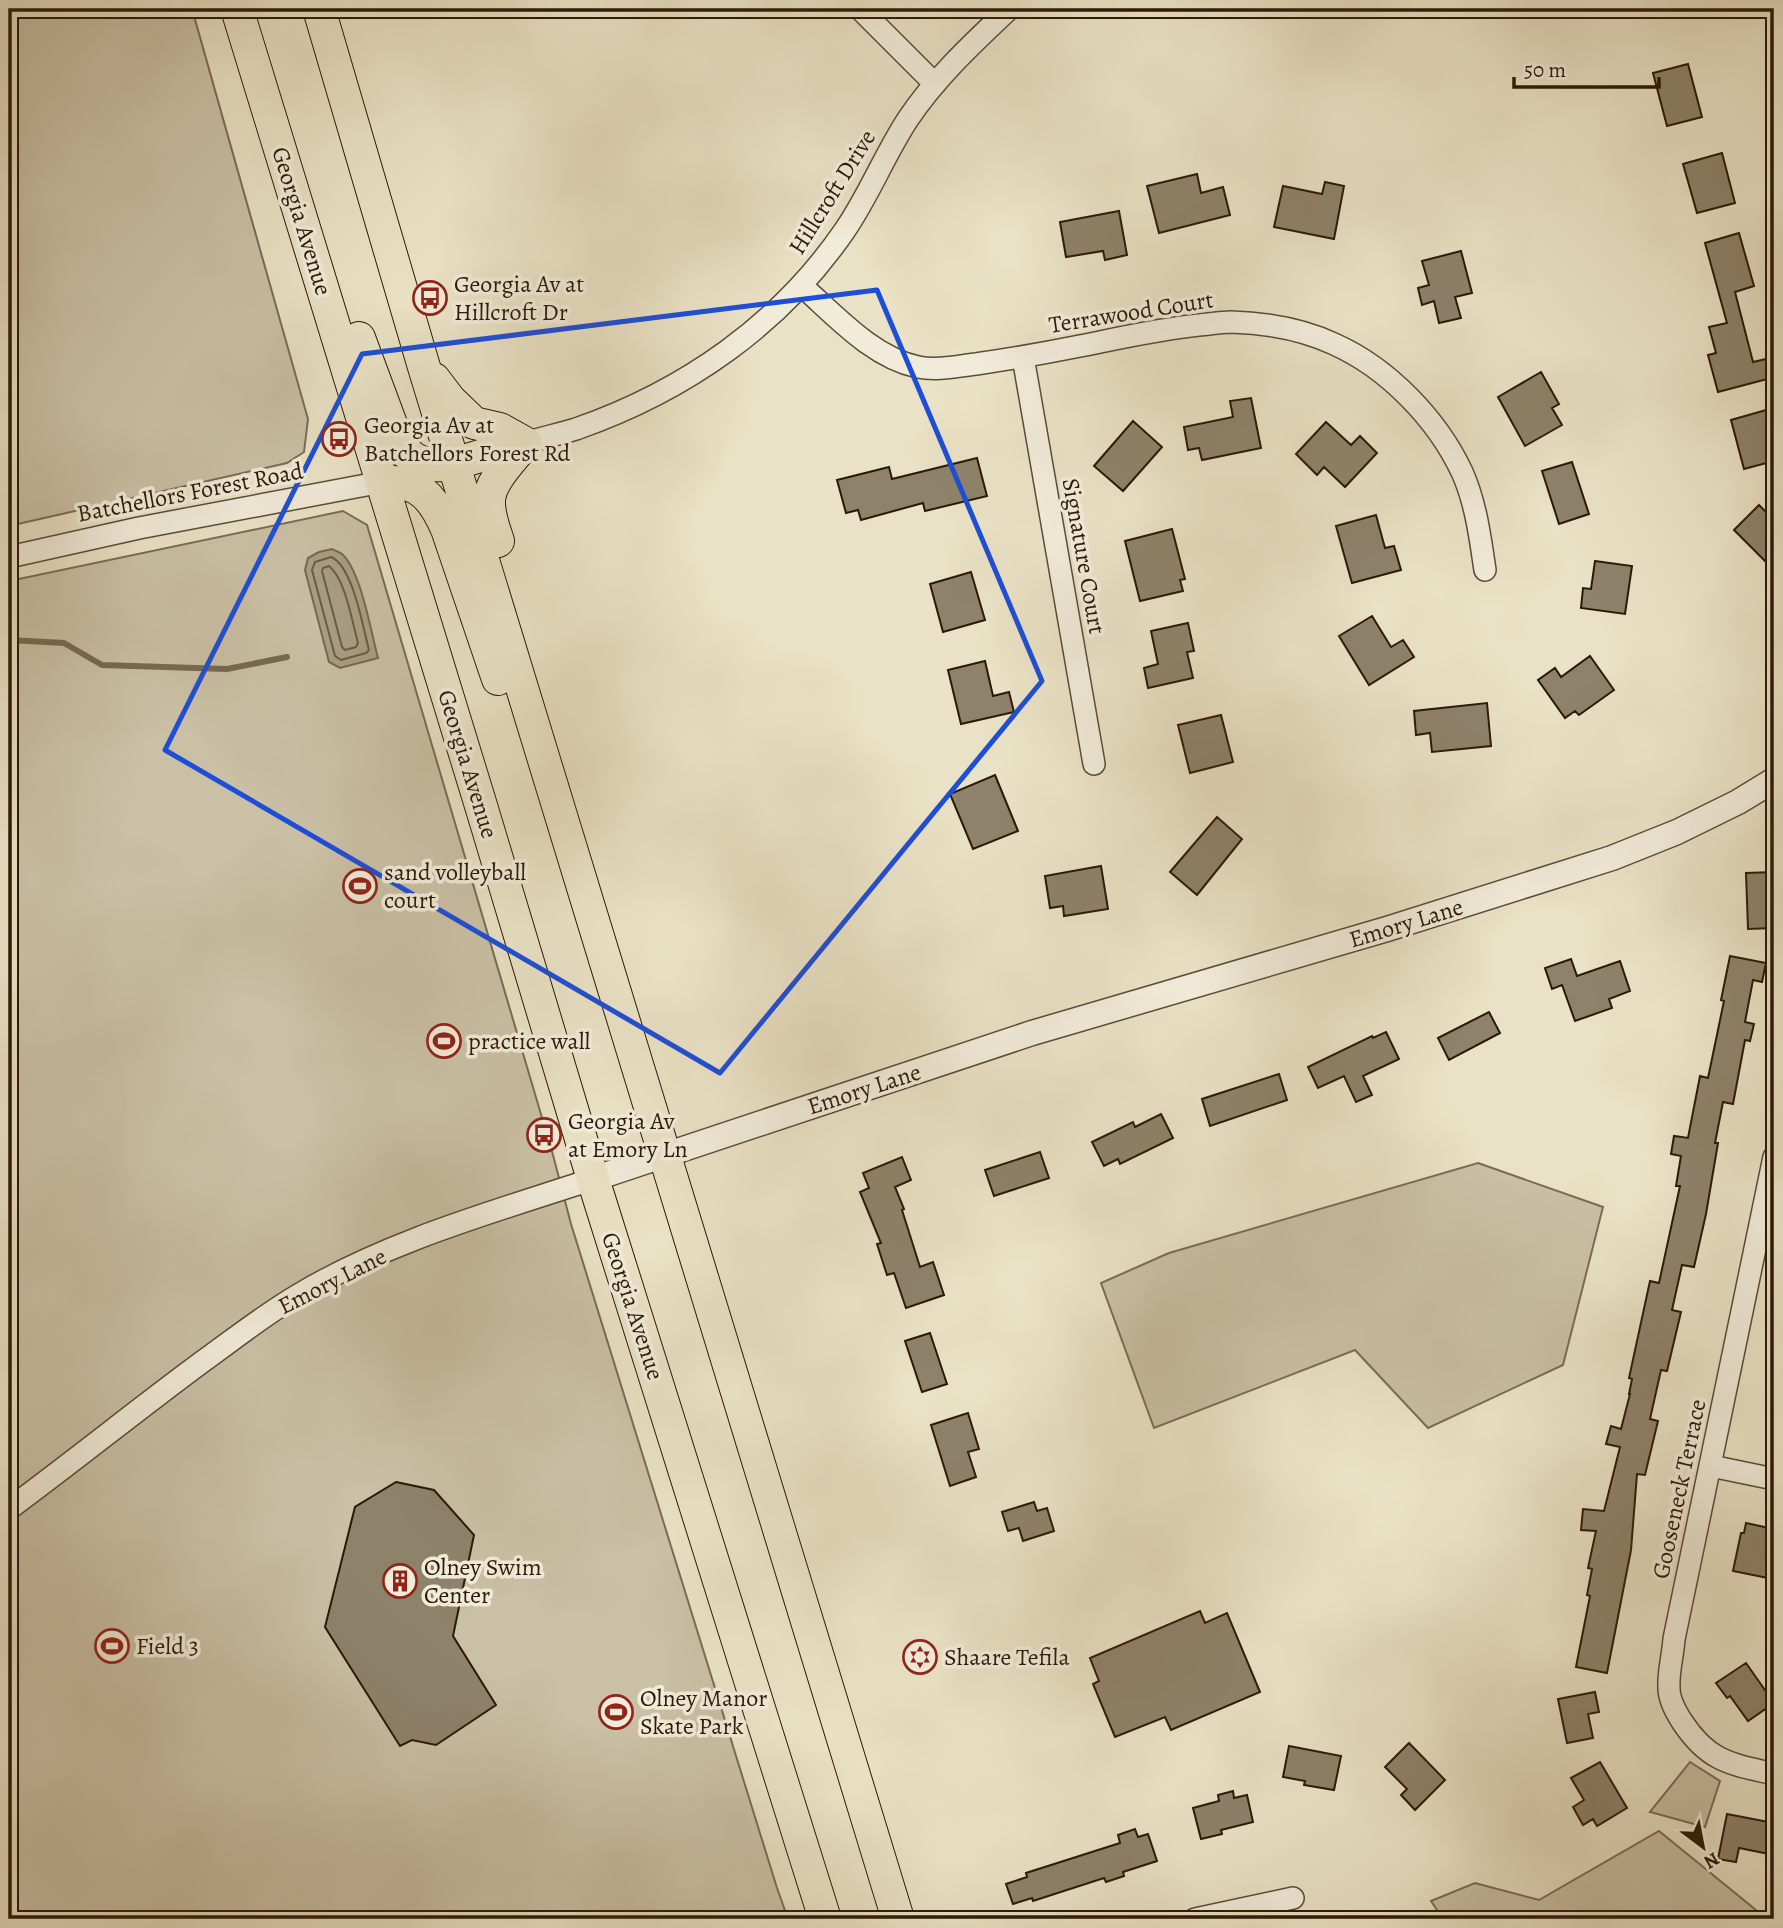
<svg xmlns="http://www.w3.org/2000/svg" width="1783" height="1928" viewBox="0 0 1783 1928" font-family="Alegreya,serif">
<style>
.green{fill:#cac0a6;stroke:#7a6c57;stroke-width:2}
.water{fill:#a99e85;stroke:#776953;stroke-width:2}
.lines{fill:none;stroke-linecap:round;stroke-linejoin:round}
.shore{stroke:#6a5c46;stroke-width:2}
.stream{stroke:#776953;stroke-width:6}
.building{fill:#8e826b;stroke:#2b1908;stroke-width:2}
.minor-casing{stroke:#5b4b38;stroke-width:24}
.tertiary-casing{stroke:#5b4b38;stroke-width:27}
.primary-casing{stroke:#2b1908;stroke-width:34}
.minor{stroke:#f1ecda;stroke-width:21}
.tertiary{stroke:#f1ecda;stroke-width:24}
.primary{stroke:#eae2c6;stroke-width:32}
.marked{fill:none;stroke:#1d4ed8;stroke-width:5;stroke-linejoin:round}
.labels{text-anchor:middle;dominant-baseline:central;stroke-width:7;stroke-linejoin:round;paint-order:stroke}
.street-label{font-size:24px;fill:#2b1908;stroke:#f1ecda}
.poi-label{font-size:24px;fill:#2b1908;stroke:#f1ecda;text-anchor:start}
</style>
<rect width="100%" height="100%" fill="#eae2c6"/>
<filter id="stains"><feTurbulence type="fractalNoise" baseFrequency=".00286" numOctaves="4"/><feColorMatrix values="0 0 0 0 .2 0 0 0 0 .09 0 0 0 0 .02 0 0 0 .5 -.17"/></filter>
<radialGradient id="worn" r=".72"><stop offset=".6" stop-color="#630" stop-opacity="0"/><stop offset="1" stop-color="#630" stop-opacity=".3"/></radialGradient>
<!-- green -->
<path class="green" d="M9 9H192L308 419 304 452 287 463 9 526Z
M343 511 367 525 553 1155 571 1224 777 1888 788 1919H9V581Z
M1478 1163 1603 1207 1563 1365 1428 1428 1355 1350 1154 1428 1101 1283 1169 1253Z
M1690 1762 1720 1781 1705 1827 1650 1812Z
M1659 1831 1767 1919H1443L1431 1901 1475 1883 1539 1900Z"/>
<!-- water -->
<path class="water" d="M332 549C334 550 340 552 342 554 361 571 371 632 378 658L340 668 329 662 305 570 308 558 319 552Z"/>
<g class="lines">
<!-- shore -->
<path class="shore" d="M331 557C353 566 363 628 369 650L366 653 341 660 335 656 312 570 315 562Z
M329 566C346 580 352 622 358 643L356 647 345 650 342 647 322 571 323 568Z"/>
<!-- stream -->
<path class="stream" d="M9 640 64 643 102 665 227 669 287 657"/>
</g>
<!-- building -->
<path class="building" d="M1688 64 1702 117 1667 126 1653 73Z
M1722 153 1735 203 1697 213 1683 164Z
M1197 174 1201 193 1223 187 1230 215 1159 233 1147 186Z
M1325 182 1344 186 1334 239 1274 227 1283 186 1322 194Z
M1119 211 1127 255 1105 260 1103 251 1066 257 1060 222Z
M1739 233 1754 286 1735 292 1753 362 1766 359 1771 378 1718 392 1708 355 1716 353 1709 327 1727 323 1705 243Z
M1461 251 1472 293 1455 297 1461 318 1439 323 1434 301 1422 305 1418 288 1429 285 1422 261Z
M1541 372 1559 404 1552 408 1562 425 1525 446 1498 397Z
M1251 398 1261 448 1202 460 1199 448 1188 450 1184 427 1233 417 1230 401Z
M1766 410 1774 440V461L1744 469 1731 420Z
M1133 421 1162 447 1123 491 1094 466Z
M1326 422 1351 445 1360 436 1377 453 1345 487 1324 467 1317 475 1296 454Z
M977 458 987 496 925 511 923 503 861 520 858 510 846 513 837 480 889 467 892 479Z
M1572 462 1589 514 1559 524 1542 471Z
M1759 505 1774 520V570L1734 530Z
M1376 515 1385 548 1394 546 1401 570 1352 583 1336 526Z
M1172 529 1185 579 1180 580 1183 591 1140 601 1125 541Z
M1595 561 1632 566 1625 614 1581 608 1583 588 1591 589Z
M971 572 985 620 943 632 930 584Z
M1372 616 1391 647 1403 640 1414 657 1369 685 1339 636Z
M1188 623 1194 651 1187 652 1193 678 1148 688 1144 668 1158 664 1151 631Z
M1590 656 1614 690 1579 715 1575 711 1565 718 1538 680 1555 668 1561 677Z
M985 661 993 696 1009 692 1014 712 961 724 948 670Z
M1487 703 1491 746 1432 752 1430 733 1416 735 1414 711Z
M1221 715 1233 762 1190 773 1178 725Z
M995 775 1018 831 973 849 950 794Z
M1217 817 1242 839 1197 895 1170 872Z
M1101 866 1108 909 1064 916 1063 906 1050 908 1045 876Z
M1774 872V928L1748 929 1746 873Z
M1730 956 1766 963 1762 982 1753 980 1745 1022 1754 1024 1750 1041 1745 1040 1733 1104 1723 1102 1715 1143H1718L1706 1214 1694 1267 1682 1265 1672 1310 1681 1312 1667 1371 1661 1370 1650 1419 1658 1421 1645 1475 1637 1474 1631 1550 1607 1673 1576 1667 1590 1596 1587 1595 1592 1569 1588 1568 1596 1531 1581 1530 1583 1509 1604 1511 1620 1447 1606 1444 1611 1426 1621 1429 1630 1394H1629L1632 1379 1629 1378 1650 1281 1659 1283 1680 1186H1676L1681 1156 1671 1154 1674 1136 1688 1138 1700 1076 1708 1078 1724 1001 1721 1000Z
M1571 959 1577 976 1620 961 1630 991 1609 999 1612 1008 1575 1021 1562 985 1552 989 1545 968Z
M1489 1012 1500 1033 1449 1060 1438 1038Z
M1386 1032 1399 1059 1363 1076 1372 1095 1356 1102 1344 1076 1318 1088 1308 1067 1372 1036 1373 1038Z
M1279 1074 1287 1100 1210 1126 1202 1099Z
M1161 1114 1173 1138 1120 1164 1118 1159 1104 1166 1092 1142 1133 1122 1135 1127Z
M1040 1152 1049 1178 994 1196 985 1170Z
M902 1157 911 1180 895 1187 904 1209 902 1210 920 1267 933 1262 944 1295 906 1308 894 1273 887 1275 877 1244 881 1243 860 1192 869 1188 863 1173Z
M930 1333 947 1384 922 1392 905 1341Z
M968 1413 979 1449 968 1452 976 1477 950 1486 931 1425Z
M396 1482 434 1490 474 1535 453 1636 496 1705 436 1745 412 1740 400 1746 325 1627 355 1507Z
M1034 1502 1037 1511 1047 1508 1054 1531 1023 1541 1019 1528 1008 1531 1002 1512Z
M1746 1523 1774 1529V1546L1768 1578 1733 1571 1741 1533H1744Z
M1200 1611 1205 1623 1227 1613 1260 1692 1171 1730 1165 1717 1115 1737 1093 1684 1099 1681 1090 1658Z
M1746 1663 1774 1703 1748 1721 1730 1696 1727 1698 1716 1683Z
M1595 1692 1599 1712 1588 1714 1593 1738 1567 1743 1558 1699Z
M1409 1743 1445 1780 1415 1810 1401 1795 1407 1789 1385 1767Z
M1289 1746 1341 1756 1334 1790 1304 1785 1305 1781 1283 1777Z
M1600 1762 1627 1808 1597 1826 1593 1819 1583 1825 1573 1807 1584 1800 1571 1778Z
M1233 1791 1234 1798 1247 1795 1253 1822 1221 1830 1222 1834 1201 1839 1193 1808 1219 1801 1218 1795Z
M1727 1814 1774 1823V1855L1739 1848 1736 1862 1718 1859Z
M1135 1829 1138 1837 1148 1834 1157 1861 1123 1872 1124 1876 1106 1882 1104 1878 1033 1901 1032 1898 1013 1904 1006 1884 1027 1877 1026 1873 1120 1843 1118 1835Z"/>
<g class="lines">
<!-- minor casing -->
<g class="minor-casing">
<path id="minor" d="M860 9 935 84
M802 286C836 316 872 357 918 367 937 371 957 366 976 364 1011 359 1045 353 1080 346 1120 338 1159 329 1199 325 1210 324 1221 322 1231 322 1265 323 1302 329 1334 344 1388 368 1437 419 1462 472 1476 503 1480 537 1485 570
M1023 357 1094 764
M525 443C542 438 559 434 576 429 685 391 780 325 845 230 869 195 885 154 908 119 936 77 973 43 1009 9
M9 557 139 528 382 482
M1774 1157 1674 1639C1673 1655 1668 1672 1669 1688 1669 1699 1677 1714 1683 1723 1709 1762 1731 1764 1774 1774
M1711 1466 1774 1479
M9 1509C74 1461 137 1410 202 1362 234 1339 264 1315 298 1295 388 1241 493 1212 593 1179
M1195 1919 1293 1898"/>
</g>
<!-- tertiary casing -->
<g class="tertiary-casing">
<path id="tertiary" d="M593 1179 1032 1033 1387 929 1612 858 1677 832 1738 802 1774 780"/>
</g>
<!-- primary casing -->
<g class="primary-casing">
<path id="primary" d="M237 9 482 809 593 1179 825 1919
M319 9 424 367 898 1919
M359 338 398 443C420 473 445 467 477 457 493 452 509 447 525 443
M434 379 450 400 474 423 500 429 525 443
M382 482C419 480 433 497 447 529L498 679
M498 541C494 529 489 516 489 503 488 482 513 459 525 443"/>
</g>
<!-- minor -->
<use href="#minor" class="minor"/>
<!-- tertiary -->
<use href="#tertiary" class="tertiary"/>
<!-- primary -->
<use href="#primary" class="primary"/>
</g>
<!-- marked area -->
<path class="marked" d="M877 290 1042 681 720 1073 165 750 362 354Z"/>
<!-- icons -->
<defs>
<g id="bus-ring" transform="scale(1.75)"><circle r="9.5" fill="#f1ecda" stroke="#8f2418" stroke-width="1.5"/><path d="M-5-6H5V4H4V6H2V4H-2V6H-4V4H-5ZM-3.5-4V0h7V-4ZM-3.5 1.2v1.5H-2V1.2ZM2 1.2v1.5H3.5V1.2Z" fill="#8f2418"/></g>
<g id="stadium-ring" transform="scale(1.75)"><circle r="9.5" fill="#f1ecda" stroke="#8f2418" stroke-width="1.5"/><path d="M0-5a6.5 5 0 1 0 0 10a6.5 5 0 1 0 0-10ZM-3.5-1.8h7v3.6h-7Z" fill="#8f2418"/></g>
<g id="building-ring" transform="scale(1.75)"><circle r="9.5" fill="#f1ecda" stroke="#8f2418" stroke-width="1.5"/><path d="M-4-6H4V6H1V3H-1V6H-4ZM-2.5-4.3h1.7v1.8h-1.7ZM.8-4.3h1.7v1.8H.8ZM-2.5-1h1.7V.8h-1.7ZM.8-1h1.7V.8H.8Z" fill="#8f2418"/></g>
<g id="synagogue-ring" transform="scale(1.75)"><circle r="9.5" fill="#f1ecda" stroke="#8f2418" stroke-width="1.5"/><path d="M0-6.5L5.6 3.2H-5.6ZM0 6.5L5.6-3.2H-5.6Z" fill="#8f2418"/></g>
</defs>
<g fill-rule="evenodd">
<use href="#bus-ring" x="430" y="298"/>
<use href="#bus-ring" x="339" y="439"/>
<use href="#stadium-ring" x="360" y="886"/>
<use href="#stadium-ring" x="444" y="1041"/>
<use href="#bus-ring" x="544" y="1135"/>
<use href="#building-ring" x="400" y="1581"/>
<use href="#stadium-ring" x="112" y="1646"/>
<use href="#synagogue-ring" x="920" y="1657"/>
<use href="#stadium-ring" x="616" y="1712"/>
</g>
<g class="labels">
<!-- street labels -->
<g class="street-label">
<text transform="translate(832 192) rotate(-58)">Hillcroft Drive</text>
<text transform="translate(302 221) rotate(73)">Georgia Avenue</text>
<text transform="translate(1131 312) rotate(-9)">Terrawood Court</text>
<text transform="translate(190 492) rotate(-11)">Batchellors Forest Road</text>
<text transform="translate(1084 556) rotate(80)">Signature Court</text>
<text transform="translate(468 764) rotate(73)">Georgia Avenue</text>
<text transform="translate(1406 923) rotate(-17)">Emory Lane</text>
<text transform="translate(864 1089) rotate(-18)">Emory Lane</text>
<text transform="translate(332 1281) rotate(-27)">Emory Lane</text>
<text transform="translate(633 1306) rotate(72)">Georgia Avenue</text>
<text transform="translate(1679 1489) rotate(-78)">Gooseneck Terrace</text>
</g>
<!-- poi labels -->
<g class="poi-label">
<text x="454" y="284">Georgia Av at<tspan x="454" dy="28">Hillcroft Dr</tspan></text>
<text x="364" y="425">Georgia Av at<tspan x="364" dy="28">Batchellors Forest Rd</tspan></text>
<text x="384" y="872">sand volleyball<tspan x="384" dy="28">court</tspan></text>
<text x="468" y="1041">practice wall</text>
<text x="568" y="1121">Georgia Av<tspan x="568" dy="28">at Emory Ln</tspan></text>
<text x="424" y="1567">Olney Swim<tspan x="424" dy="28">Center</tspan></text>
<text x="136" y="1646">Field 3</text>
<text x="944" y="1657">Shaare Tefila</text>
<text x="640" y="1698">Olney Manor<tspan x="640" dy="28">Skate Park</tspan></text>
</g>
</g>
<!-- margin -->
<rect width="1783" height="1928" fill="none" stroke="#eae2c6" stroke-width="35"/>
<rect x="10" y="10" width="1762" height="1907" fill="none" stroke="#2b1908" stroke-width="3.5"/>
<rect x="18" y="18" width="1748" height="1893" fill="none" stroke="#2b1908" stroke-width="2"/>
<!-- north arrow -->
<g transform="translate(1703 1847) rotate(148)" stroke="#f1ecda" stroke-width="5" paint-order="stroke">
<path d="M0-5L12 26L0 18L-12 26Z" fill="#2b1908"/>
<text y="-10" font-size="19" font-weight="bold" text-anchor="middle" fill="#2b1908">N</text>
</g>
<!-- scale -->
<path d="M1514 77v10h145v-10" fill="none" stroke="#2b1908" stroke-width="3.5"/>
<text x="1524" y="77" font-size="21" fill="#2b1908" stroke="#f1ecda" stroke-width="5" paint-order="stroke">50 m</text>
<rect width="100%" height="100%" filter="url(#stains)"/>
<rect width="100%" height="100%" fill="url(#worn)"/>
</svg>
